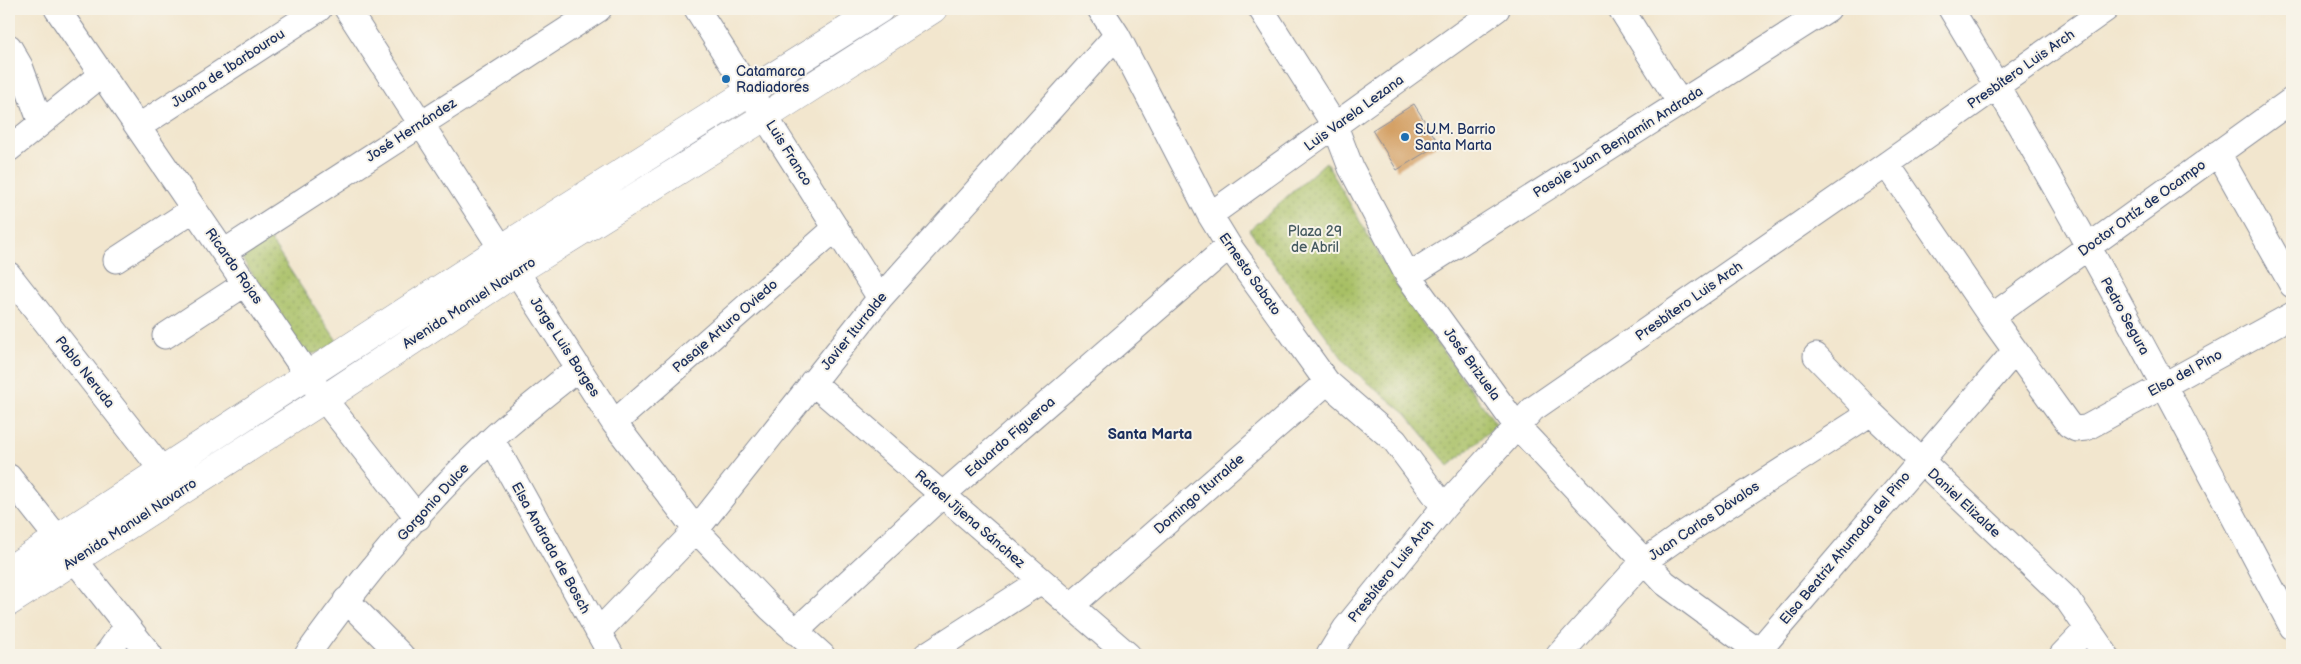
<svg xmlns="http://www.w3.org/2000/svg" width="2301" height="664" viewBox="0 0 2301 664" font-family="'Balsamiq Sans',sans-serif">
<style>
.grass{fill:url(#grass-dots);stroke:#627862}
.building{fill:#d29b5d}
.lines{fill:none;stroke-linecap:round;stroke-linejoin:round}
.minor-casing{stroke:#868a96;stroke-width:27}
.major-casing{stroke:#868a96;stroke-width:29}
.minor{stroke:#fff;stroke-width:25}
.major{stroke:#fff;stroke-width:28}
.poi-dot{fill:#1f6fb2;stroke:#f7f3e8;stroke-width:2}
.labels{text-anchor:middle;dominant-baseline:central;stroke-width:4;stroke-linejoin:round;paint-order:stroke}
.street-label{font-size:14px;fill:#1b2f5e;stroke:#f7f3e8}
.poi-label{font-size:14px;fill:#1b2f5e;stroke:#f7f3e8;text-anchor:start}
.park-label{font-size:14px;fill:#455a60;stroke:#f7f3e8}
.neighbourhood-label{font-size:15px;font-weight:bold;fill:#1b2f5e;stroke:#f7f3e8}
</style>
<defs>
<pattern id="grass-dots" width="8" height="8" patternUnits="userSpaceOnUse" patternTransform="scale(1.25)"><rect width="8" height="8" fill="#a8c065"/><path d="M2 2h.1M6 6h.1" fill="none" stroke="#889c56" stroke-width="1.8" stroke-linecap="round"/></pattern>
</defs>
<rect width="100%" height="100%" fill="#f7f3e8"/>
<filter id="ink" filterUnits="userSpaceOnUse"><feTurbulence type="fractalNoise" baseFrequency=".02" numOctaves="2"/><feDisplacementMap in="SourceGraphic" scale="10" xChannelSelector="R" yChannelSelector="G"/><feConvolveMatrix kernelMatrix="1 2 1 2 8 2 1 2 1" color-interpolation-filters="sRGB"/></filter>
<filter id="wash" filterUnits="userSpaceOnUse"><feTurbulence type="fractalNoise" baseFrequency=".0096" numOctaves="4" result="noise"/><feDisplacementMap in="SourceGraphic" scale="20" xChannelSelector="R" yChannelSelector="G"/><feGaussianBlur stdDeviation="1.12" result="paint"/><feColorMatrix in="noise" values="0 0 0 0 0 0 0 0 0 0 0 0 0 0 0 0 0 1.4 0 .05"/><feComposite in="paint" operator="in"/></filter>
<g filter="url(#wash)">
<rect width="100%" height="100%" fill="#f2e6ce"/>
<!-- grass -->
<path class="grass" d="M1326 162 1404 298 1497 425 1449 466 1406 414 1348 366 1249 230Z
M267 235 337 341C326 349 318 356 304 353L243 260 242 254Z"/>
<g id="blocks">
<!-- building -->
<path class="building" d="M1414 104 1439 144 1397 170 1372 130Z"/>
</g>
</g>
<g filter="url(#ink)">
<use href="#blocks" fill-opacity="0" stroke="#868a96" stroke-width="1"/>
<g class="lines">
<!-- minor casing -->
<g class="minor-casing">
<path id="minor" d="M57 9 324 399 418 518
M347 9 614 423 696 530 770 608 822 655
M697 9 880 298
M1100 9 1117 35 1210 215 1229 246 1327 382 1395 441 1444 507
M1261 9 1335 126 1351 168 1408 276 1516 425 1665 583 1763 655
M1621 9 1680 103
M1951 9C2073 210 2182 419 2292 627
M9 47 20 66 41 123
M138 127 319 9
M9 149 102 74
M2218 153 2292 285
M1887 164 1991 317 2069 425 2076 429 2086 428 2292 315
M1210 215 1497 9
M224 252 599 9
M116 260 194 209
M9 275 162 470
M1408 276 1828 9
M1991 317 2292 100
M165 336 246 283
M1816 356 1871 413 2067 599 2106 655
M812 382 1128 655
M614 423 836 228
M492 440 611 655
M9 477 150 655
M346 600 401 655
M1071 606 1327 382
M598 632 696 530 880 298 1117 35
M795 632 942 495 1229 246
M106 655 126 627
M307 655C361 579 422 505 490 441 518 415 549 392 578 368
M926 655 1041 581
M1329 655 1345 629 1444 507 1533 409 1887 164 2106 9
M1559 655 1643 562 1677 538 1871 413
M1755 655 2015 351
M2062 655 2087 629"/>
</g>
<!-- major casing -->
<g class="major-casing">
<path id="major" d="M9 570 501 249 880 9
M9 602 324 399 517 271 766 116 933 9"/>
</g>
<!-- minor -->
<use href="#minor" class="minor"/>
<!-- major -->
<use href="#major" class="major"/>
</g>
</g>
<!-- markers -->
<g class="poi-dot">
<circle cx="726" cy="79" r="5"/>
<circle cx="1405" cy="137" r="5"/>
</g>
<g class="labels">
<!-- street labels -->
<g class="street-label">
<text transform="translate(228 68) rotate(-33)">Juana de Ibarbourou</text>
<text transform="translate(2021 69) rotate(-35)">Presbítero Luis Arch</text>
<text transform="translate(1354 113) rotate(-36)">Luis Varela Lezana</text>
<text transform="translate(411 130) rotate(-33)">José Hernández</text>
<text transform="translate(1618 142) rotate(-32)">Pasaje Juan Benjamín Andrada</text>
<text transform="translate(789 153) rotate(58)">Luis Franco</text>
<text transform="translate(2142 208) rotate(-36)">Doctor Ortíz de Ocampo</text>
<text transform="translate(234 266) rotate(55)">Ricardo Rojas</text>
<text transform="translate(1250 274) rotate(55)">Ernesto Sabato</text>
<text transform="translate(1689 301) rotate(-35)">Presbítero Luis Arch</text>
<text transform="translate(469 303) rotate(-33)">Avenida Manuel Navarro</text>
<text transform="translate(2125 316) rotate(61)">Pedro Segura</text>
<text transform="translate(725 326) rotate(-41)">Pasaje Arturo Oviedo</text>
<text transform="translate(854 331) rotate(-51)">Javier Iturralde</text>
<text transform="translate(565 347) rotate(57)">Jorge Luis Borges</text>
<text transform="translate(1472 364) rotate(54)">José Brizuela</text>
<text transform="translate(85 372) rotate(52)">Pablo Neruda</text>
<text transform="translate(2185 373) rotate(-29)">Elsa del Pino</text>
<text transform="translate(1010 437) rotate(-41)">Eduardo Figueroa</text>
<text transform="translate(1199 494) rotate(-41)">Domingo Iturralde</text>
<text transform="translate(433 502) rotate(-48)">Gorgonio Dulce</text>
<text transform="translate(1964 503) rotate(43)">Daniel Elizalde</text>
<text transform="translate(970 519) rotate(41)">Rafael Jijena Sánchez</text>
<text transform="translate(1704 521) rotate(-34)">Juan Carlos Dávalos</text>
<text transform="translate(130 524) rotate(-33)">Avenida Manuel Navarro</text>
<text transform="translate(551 548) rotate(61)">Elsa Andrada de Bosch</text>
<text transform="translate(1845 548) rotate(-50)">Elsa Beatriz Ahumada del Pino</text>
<text transform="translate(1391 571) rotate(-51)">Presbítero Luis Arch</text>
</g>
<!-- poi labels -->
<g class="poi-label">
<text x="736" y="71">Catamarca<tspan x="736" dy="16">Radiadores</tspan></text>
<text x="1415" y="129">S.U.M. Barrio<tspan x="1415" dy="16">Santa Marta</tspan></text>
</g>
<!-- park labels -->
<g class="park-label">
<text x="1315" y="231">Plaza 29<tspan x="1315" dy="16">de Abril</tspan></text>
</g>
<!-- neighbourhood labels -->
<g class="neighbourhood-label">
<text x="1150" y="434">Santa Marta</text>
</g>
</g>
<!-- margin -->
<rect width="2301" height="664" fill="none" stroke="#f7f3e8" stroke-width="30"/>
</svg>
